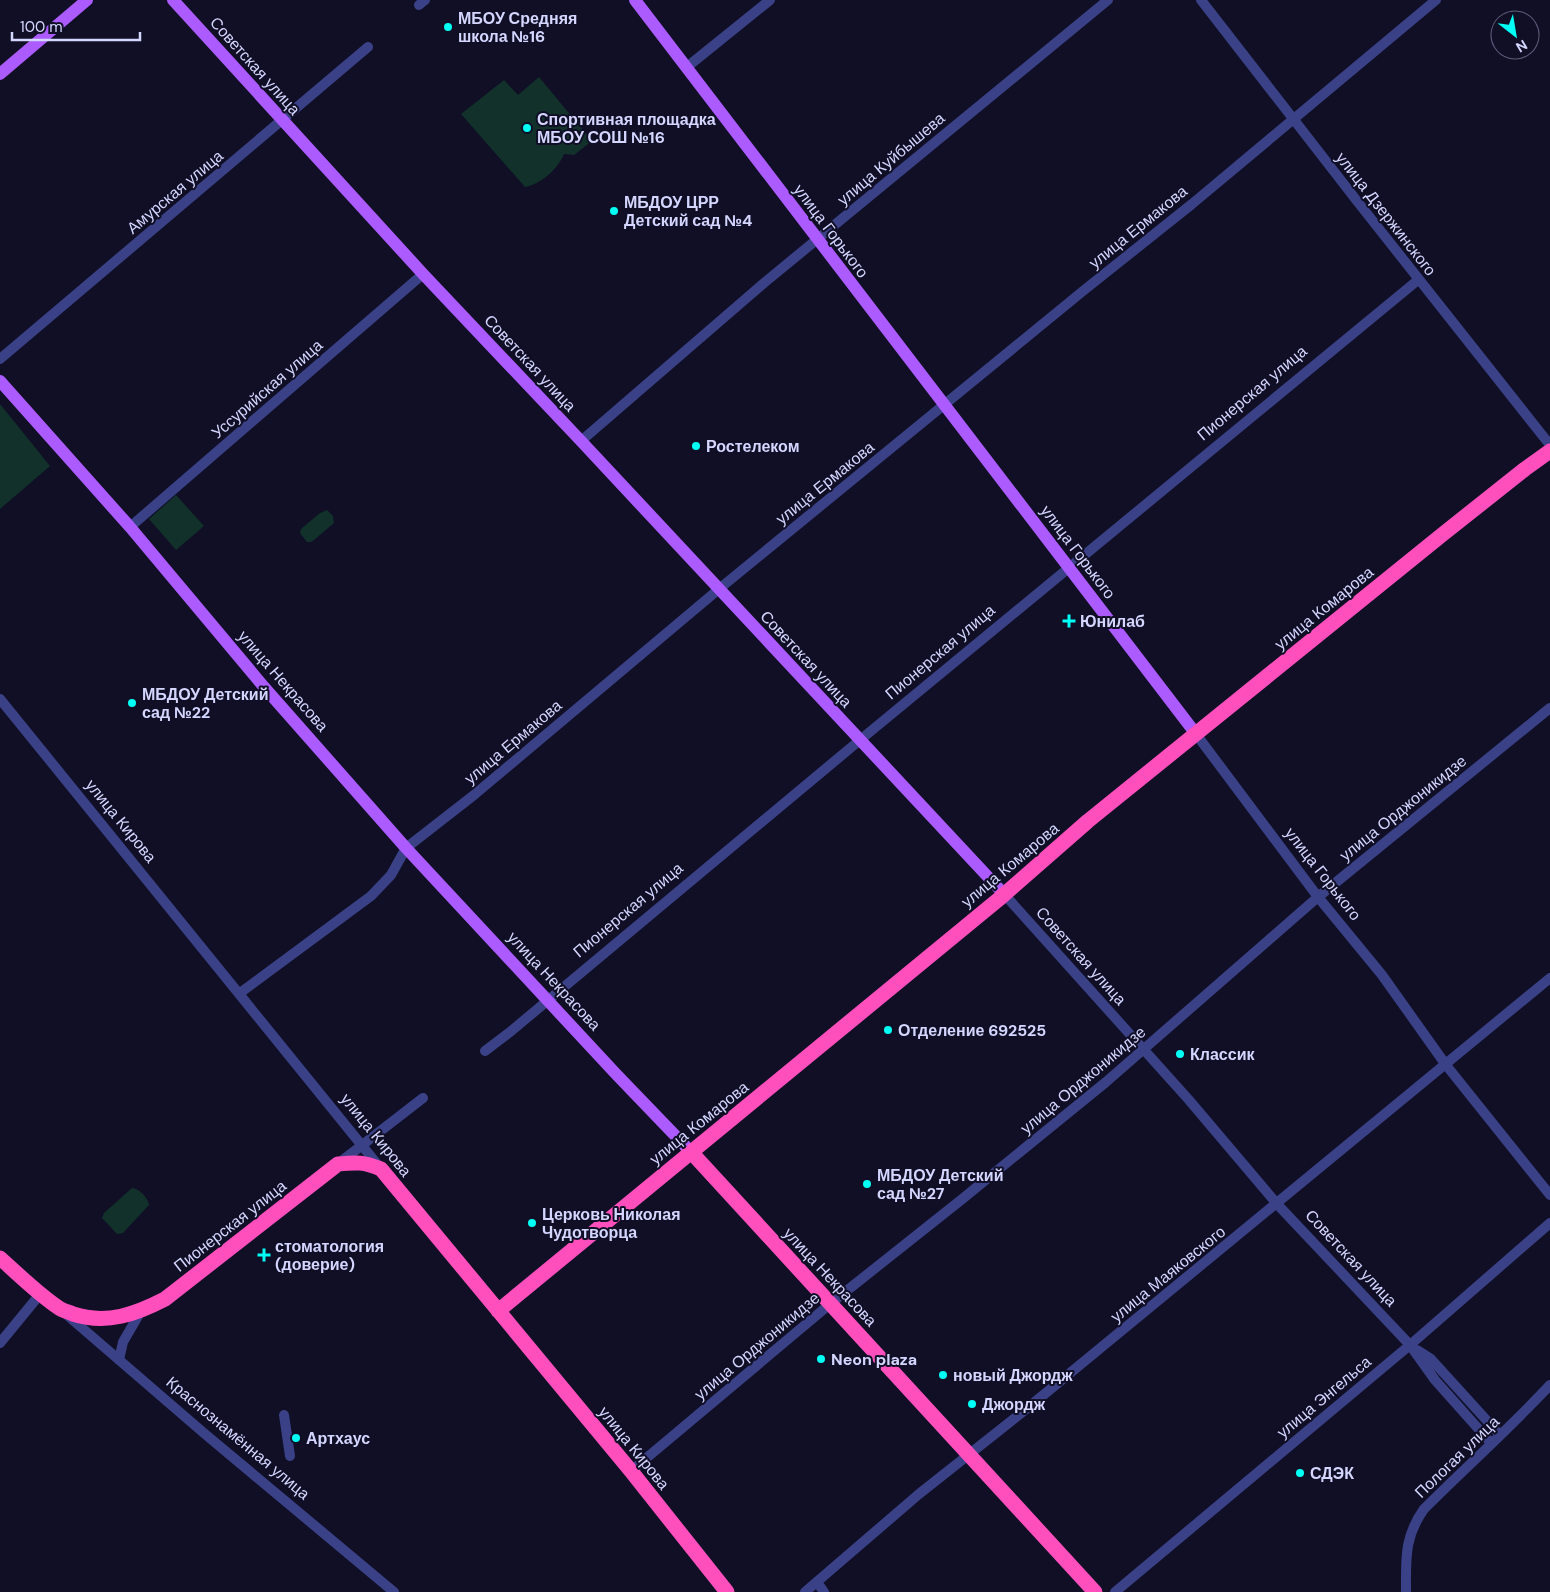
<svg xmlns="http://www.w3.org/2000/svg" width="1550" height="1592" viewBox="0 0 1550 1592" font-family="'DM Sans',sans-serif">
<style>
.green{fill:#12312b}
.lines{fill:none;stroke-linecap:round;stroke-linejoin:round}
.minor{stroke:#3a4186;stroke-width:10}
.major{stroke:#ab5bff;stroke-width:12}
.highway{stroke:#ff4fbc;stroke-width:15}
.poi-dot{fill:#00fff4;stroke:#100f26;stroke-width:2}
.labels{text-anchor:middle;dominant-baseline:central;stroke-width:4;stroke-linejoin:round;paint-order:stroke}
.poi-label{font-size:16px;font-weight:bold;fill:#d4d6ff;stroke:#100f26;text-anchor:start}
.street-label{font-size:16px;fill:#d4d6ff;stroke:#100f26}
</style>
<rect width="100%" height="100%" fill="#100f26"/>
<!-- green -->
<path class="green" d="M539 77 592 141 574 155 564 154C558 169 541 184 525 187L461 114 504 80 518 95Z
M0 404 50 466 0 509Z
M176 495 204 526 176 550 149 519Z
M327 510 333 516 334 523 314 540 311 542H307L300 533 301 529 320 513Z
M132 1188C140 1189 148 1198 149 1205L123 1233 117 1234 102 1218 104 1213Z"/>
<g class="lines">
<!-- minor -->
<path class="minor" d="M1201 0 1357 201 1550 445
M419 5 425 0
M687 67 770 0
M0 359 368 47
M581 441 764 283 1108 0
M130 527 423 274
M0 699 381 1169
M1196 734 1318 897 1382 975 1446 1065 1550 1195
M1004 894 1189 1100 1277 1204 1410 1345 1435 1380 1491 1443
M240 993 371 896 391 875 406 848 474 795 719 589 1083 291 1192 204 1436 0
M485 1051 510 1032 854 745 1418 280
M339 1163 423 1098
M67 1315 205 1434 394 1592
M0 1343 41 1293
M1417 1350 1431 1359 1500 1435
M119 1360 123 1342 141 1311
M284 1415 290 1456
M631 1471 830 1304 961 1200 1106 1082 1318 897 1550 708
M817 1582 824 1592
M805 1592 919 1494 1030 1406 1550 978
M1115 1592 1410 1345 1550 1223
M1406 1592C1406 1559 1404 1537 1424 1509 1466 1467 1510 1428 1550 1385"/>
<!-- major -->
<path class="major" d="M173 0 423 274 581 441 1004 894
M635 0 1196 734
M0 74 87 0
M0 381 130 527 264 687 406 848 616 1074 692 1153"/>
<!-- highway -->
<path class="highway" d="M692 1153 1095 1592
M0 1258C19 1275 38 1294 59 1308 63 1311 69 1312 73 1314 107 1325 136 1314 165 1299L338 1164C357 1162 364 1162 381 1169L631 1471 727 1592
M498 1311 999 899 1088 821 1443 534 1525 469 1550 451"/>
</g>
<!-- markers -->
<g class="poi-dot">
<circle cx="448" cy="27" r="5"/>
<circle cx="527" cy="128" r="5"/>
<circle cx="614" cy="211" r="5"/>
<circle cx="696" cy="446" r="5"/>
<path d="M1066.5 613.5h5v5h5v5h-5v5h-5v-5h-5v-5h5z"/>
<circle cx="132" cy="703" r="5"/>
<circle cx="888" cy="1030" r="5"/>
<circle cx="1180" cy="1054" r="5"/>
<circle cx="867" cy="1184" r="5"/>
<circle cx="532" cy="1223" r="5"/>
<path d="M261.5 1247.5h5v5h5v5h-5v5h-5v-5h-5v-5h5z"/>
<circle cx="821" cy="1359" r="5"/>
<circle cx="943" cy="1375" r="5"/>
<circle cx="972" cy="1404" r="5"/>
<circle cx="296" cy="1438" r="5"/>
<circle cx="1300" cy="1473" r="5"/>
</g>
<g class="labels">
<!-- poi labels -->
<g class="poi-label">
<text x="458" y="18">МБОУ Средняя<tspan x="458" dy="18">школа №16</tspan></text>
<text x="537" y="119">Спортивная площадка<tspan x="537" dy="18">МБОУ СОШ №16</tspan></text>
<text x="624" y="202">МБДОУ ЦРР<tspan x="624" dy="18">Детский сад №4</tspan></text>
<text x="706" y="446">Ростелеком</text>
<text x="1080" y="621">Юнилаб</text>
<text x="142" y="694">МБДОУ Детский<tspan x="142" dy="18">сад №22</tspan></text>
<text x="898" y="1030">Отделение 692525</text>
<text x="1190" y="1054">Классик</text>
<text x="877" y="1175">МБДОУ Детский<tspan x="877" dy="18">сад №27</tspan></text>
<text x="542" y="1214">Церковь Николая<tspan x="542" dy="18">Чудотворца</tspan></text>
<text x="275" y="1246">стоматология<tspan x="275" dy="18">(доверие)</tspan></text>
<text x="831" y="1359">Neon plaza</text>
<text x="953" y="1375">новый Джордж</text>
<text x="982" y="1404">Джордж</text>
<text x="306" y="1438">Артхаус</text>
<text x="1310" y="1473">СДЭК</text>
</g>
<!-- street labels -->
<g class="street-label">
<text transform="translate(255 66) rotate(48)">Советская улица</text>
<text transform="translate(891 159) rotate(-40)">улица Куйбышева</text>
<text transform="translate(175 192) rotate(-40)">Амурская улица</text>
<text transform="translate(1386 214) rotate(52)">улица Дзержинского</text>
<text transform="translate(1138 227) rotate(-39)">улица Ермакова</text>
<text transform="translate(831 231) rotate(53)">улица Горького</text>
<text transform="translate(530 363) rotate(47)">Советская улица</text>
<text transform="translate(267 389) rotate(-41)">Уссурийская улица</text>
<text transform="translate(1252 393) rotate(-40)">Пионерская улица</text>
<text transform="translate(825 483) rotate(-39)">улица Ермакова</text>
<text transform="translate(1078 552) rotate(53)">улица Горького</text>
<text transform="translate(1324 608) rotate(-39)">улица Комарова</text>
<text transform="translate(940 652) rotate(-40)">Пионерская улица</text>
<text transform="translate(806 659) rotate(47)">Советская улица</text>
<text transform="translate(283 681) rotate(49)">улица Некрасова</text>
<text transform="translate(513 742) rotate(-40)">улица Ермакова</text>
<text transform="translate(1403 808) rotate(-39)">улица Орджоникидзе</text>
<text transform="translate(121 821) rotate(51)">улица Кирова</text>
<text transform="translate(1010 865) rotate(-40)">улица Комарова</text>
<text transform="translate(1323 874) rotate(52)">улица Горького</text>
<text transform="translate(628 910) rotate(-40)">Пионерская улица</text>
<text transform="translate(1081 956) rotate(48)">Советская улица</text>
<text transform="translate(554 981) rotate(47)">улица Некрасова</text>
<text transform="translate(1083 1080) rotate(-40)">улица Орджоникидзе</text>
<text transform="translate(699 1123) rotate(-39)">улица Комарова</text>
<text transform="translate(376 1135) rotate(51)">улица Кирова</text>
<text transform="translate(230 1226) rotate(-38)">Пионерская улица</text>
<text transform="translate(1351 1258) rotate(47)">Советская улица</text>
<text transform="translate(1168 1274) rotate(-39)">улица Маяковского</text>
<text transform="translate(830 1277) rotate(47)">улица Некрасова</text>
<text transform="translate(757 1346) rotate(-40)">улица Орджоникидзе</text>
<text transform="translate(1324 1397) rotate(-40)">улица Энгельса</text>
<text transform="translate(238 1438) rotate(40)">Краснознамённая улица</text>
<text transform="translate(634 1448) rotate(51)">улица Кирова</text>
<text transform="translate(1457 1457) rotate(-44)">Пологая улица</text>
</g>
</g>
<!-- north arrow -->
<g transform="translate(1515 35) rotate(149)"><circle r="24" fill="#100f26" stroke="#5e5f7d"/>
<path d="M0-4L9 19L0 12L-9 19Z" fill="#00fff4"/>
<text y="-8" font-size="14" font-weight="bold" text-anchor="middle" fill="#d4d6ff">N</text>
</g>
<!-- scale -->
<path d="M12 32v8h128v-8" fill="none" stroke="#d4d6ff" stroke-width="2.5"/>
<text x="20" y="32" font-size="15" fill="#d4d6ff" stroke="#100f26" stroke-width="4" paint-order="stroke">100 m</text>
</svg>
